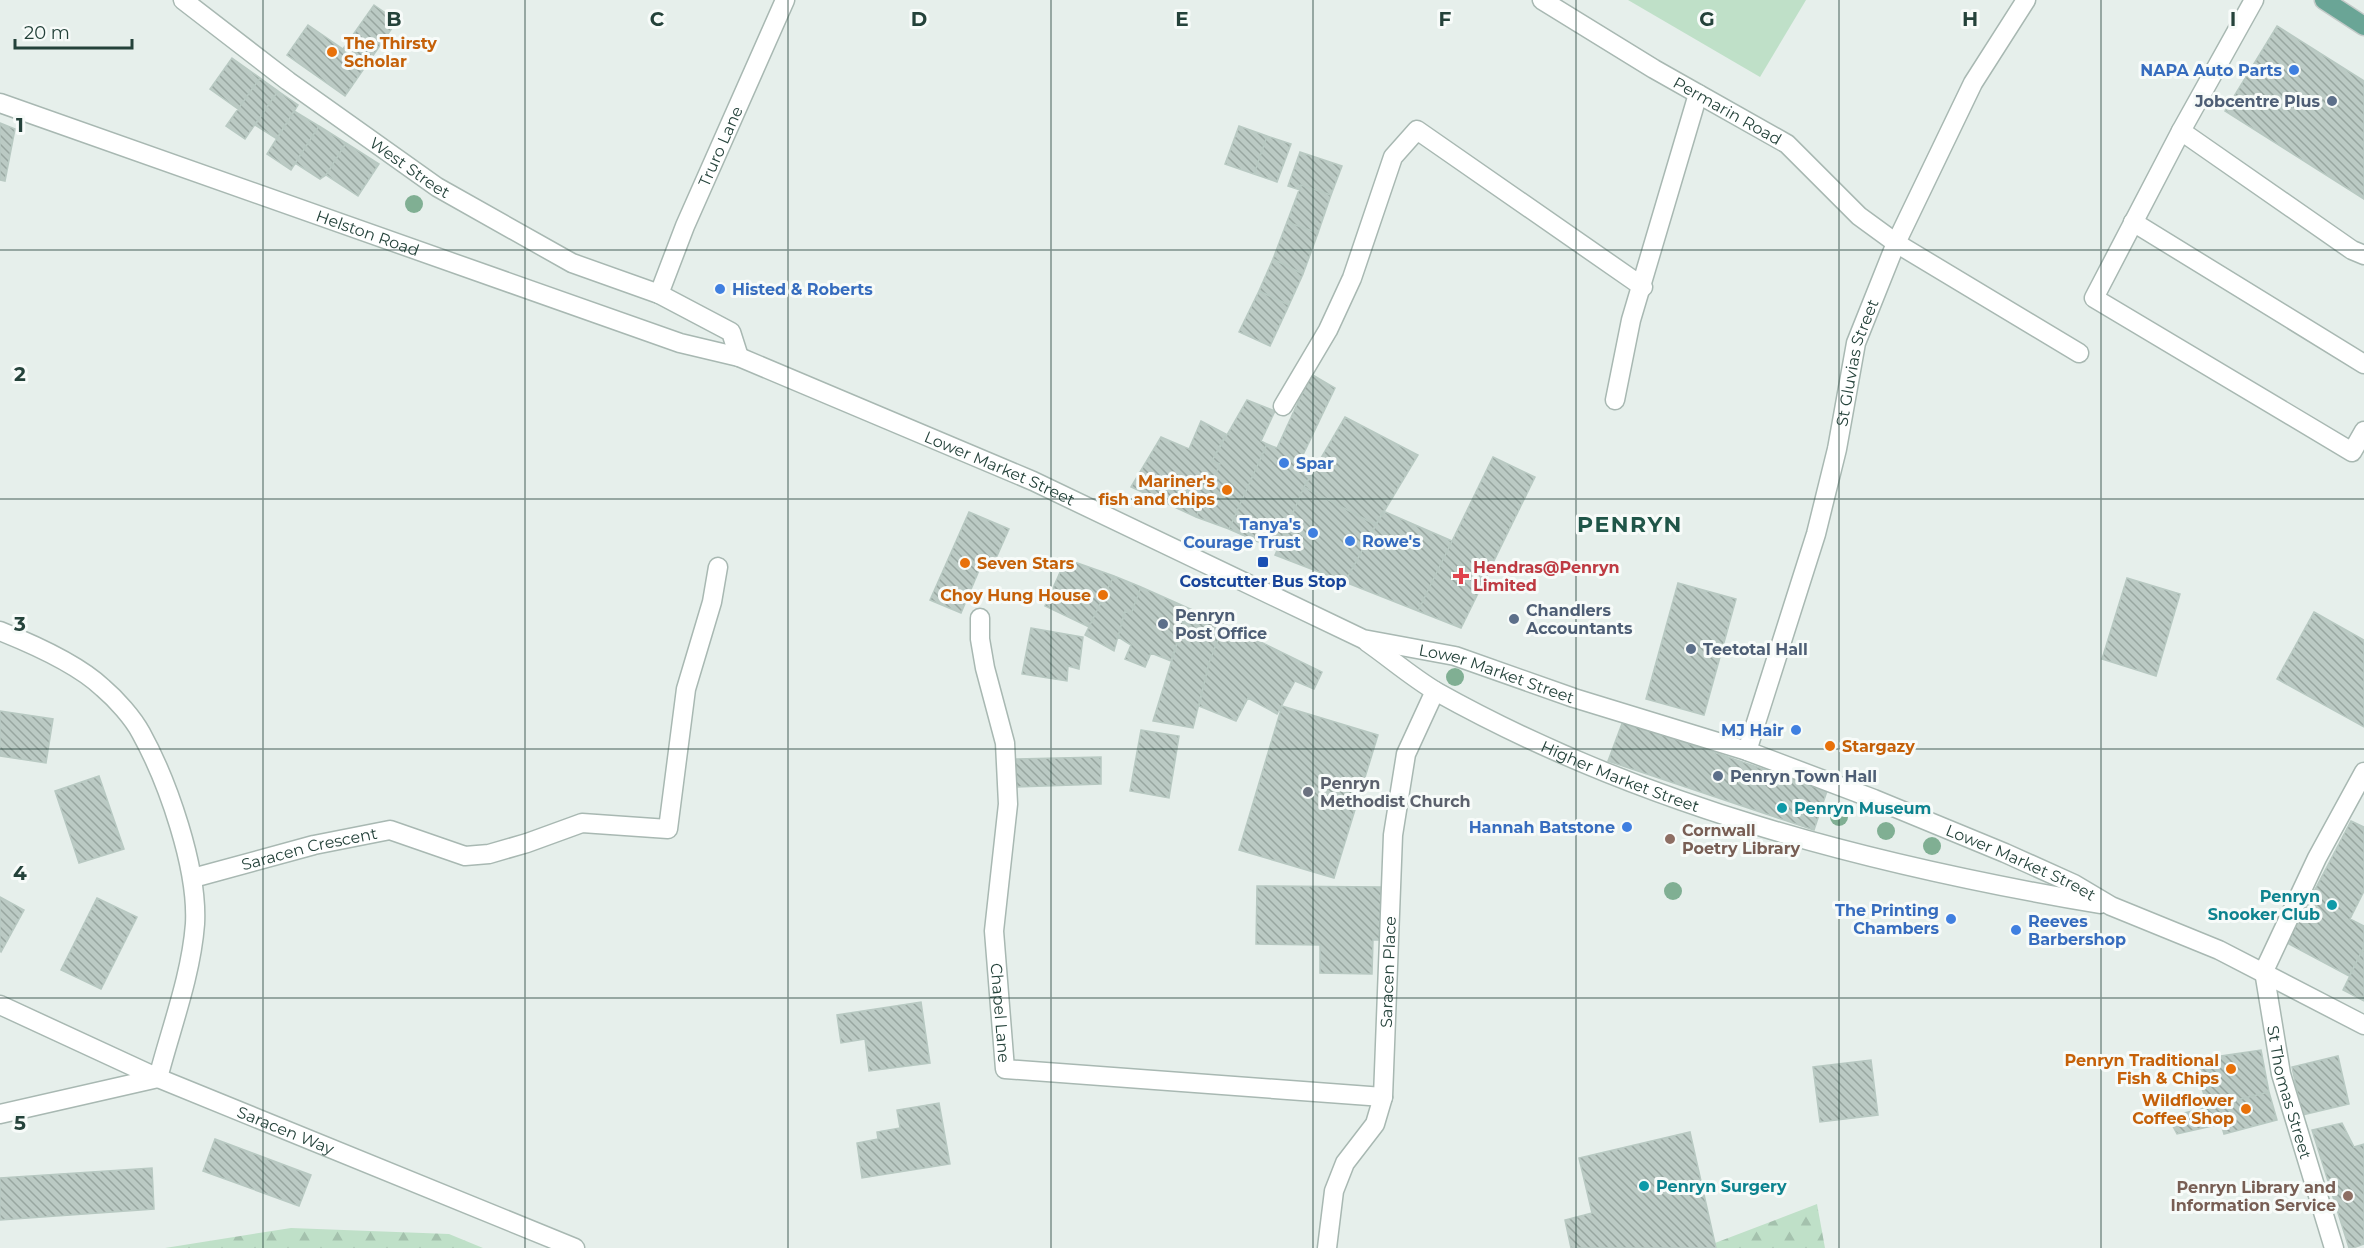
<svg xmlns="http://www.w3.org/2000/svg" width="2364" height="1248" viewBox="0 0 2364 1248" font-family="Montserrat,sans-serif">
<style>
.forest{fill:url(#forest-firs)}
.park{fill:#bfe0c8}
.building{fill:url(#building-back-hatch);stroke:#b8c9c2;stroke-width:1.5}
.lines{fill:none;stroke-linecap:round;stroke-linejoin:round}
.minor-casing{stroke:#a8b8b2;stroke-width:21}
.major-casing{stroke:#c2cac8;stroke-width:21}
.minor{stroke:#fff;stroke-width:18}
.major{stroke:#6aa596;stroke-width:18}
.tree{fill:#80af93}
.grid{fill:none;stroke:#24423a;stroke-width:1.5;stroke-opacity:0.55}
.food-dot{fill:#e8710a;stroke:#f7fbf9;stroke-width:2}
.shop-dot{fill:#3f7fe0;stroke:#f7fbf9;stroke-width:2}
.service-dot{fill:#5c6f8a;stroke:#f7fbf9;stroke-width:2}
.transit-dot{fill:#1a4fb4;stroke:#f7fbf9;stroke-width:2}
.health-dot{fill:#e0444e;stroke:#f7fbf9;stroke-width:2}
.worship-dot{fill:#6b7280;stroke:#f7fbf9;stroke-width:2}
.culture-dot{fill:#0f9aa8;stroke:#f7fbf9;stroke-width:2}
.education-dot{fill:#8d6e63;stroke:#f7fbf9;stroke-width:2}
.labels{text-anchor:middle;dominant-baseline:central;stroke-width:6;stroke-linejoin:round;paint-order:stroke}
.food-label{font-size:16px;font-weight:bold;fill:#c56008;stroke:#f7fbf9;text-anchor:end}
.shop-label{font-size:16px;font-weight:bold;fill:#366cbe;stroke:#f7fbf9;text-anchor:end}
.service-label{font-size:16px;font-weight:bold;fill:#4e5e75;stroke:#f7fbf9;text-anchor:start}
.street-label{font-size:16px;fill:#24423a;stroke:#f7fbf9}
.health-label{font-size:16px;font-weight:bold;fill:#be3a42;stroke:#f7fbf9;text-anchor:start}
.transit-label{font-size:16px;font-weight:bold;fill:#164399;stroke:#f7fbf9}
.worship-label{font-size:16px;font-weight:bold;fill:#5b616d;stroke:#f7fbf9;text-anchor:start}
.culture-label{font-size:16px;font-weight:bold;fill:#0d838f;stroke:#f7fbf9;text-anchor:start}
.education-label{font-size:16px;font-weight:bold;fill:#785e54;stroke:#f7fbf9;text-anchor:start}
.district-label{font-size:22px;font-weight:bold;letter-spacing:1.5px;fill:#1f5548;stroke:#f7fbf9}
.grid-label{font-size:20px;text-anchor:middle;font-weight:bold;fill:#24423a;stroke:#f7fbf9;stroke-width:6;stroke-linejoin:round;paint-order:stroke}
</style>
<defs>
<pattern id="forest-firs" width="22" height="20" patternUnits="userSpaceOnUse" patternTransform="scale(1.5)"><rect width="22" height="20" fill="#bfe0c8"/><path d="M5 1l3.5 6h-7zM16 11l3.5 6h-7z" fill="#a4c1ad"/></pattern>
<pattern id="building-back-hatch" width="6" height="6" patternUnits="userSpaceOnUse" patternTransform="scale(1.5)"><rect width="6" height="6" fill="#bbcac4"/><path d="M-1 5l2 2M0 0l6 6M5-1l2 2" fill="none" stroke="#98a6a0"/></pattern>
</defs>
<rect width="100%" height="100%" fill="#e6efeb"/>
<!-- forest -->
<path class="forest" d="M1817 1204 1825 1248H1716L1715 1243Z
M291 1228 449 1234 483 1248H165Z"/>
<!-- park -->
<path class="park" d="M1628 0H1806L1760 77Z"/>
<!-- building -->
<path class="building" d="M374 5 397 21 345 96 287 55 308 25 343 49Z
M2277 26 2364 81V199L2225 111Z
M232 58 260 78 238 109 210 89Z
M260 78 278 91 245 139 226 126Z
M278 91 298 105 277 139 255 125Z
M294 111 319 126 291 170 267 154Z
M0 123 15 129 5 181 0 180Z
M319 126 346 143 326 175 320 179 295 163Z
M1239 126 1267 136 1254 174 1225 164Z
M1267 136 1291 144 1277 182 1254 174Z
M346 143 379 164 358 196 326 175Z
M1300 152 1342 166 1331 195 1301 185 1300 190 1288 186Z
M1301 185 1331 195 1318 233 1287 222Z
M1287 222 1318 233 1303 274 1273 259Z
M1273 259 1303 274 1289 305 1259 291Z
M1259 291 1289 305 1270 346 1239 332Z
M1311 374 1335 388 1301 459 1316 467 1304 487 1277 550 1229 529 1267 444 1277 448Z
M1247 400 1275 411 1261 441 1267 444 1229 529 1196 517 1220 464 1212 461Z
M1345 417 1418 455 1376 525 1304 487Z
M1201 421 1226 434 1212 461 1220 464 1196 517 1131 487 1161 437 1189 449Z
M1493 457 1535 477 1461 628 1418 611Z
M1304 487 1376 525 1345 582 1275 555Z
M1383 511 1452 541 1418 611 1345 582Z
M969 512 1009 529 993 565 983 561 961 613 930 600Z
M1066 559 1114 576 1089 627 1045 606Z
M1114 576 1141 587 1131 614 1125 611 1114 651 1085 635Z
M2127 578 2180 594 2156 676 2102 659Z
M1678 583 1736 599 1704 715 1646 699Z
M1141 587 1188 608 1171 661 1151 653 1145 667 1125 659 1131 645 1118 637 1125 611 1131 614Z
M1188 608 1224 624 1209 663 1193 728 1153 721Z
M2314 612 2364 640V727L2277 679Z
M1224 624 1322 672 1314 689 1295 681 1277 714 1248 698 1236 721 1199 706 1209 663Z
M1031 628 1083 637 1079 669 1068 666 1067 681 1022 674Z
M1282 706 1378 735 1334 878 1239 850Z
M0 711 53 719 46 763 0 756Z
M1623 721 1827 791 1814 830 1608 761Z
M1141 730 1179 736 1169 798 1130 791Z
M1101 757V784L1016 787 1015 759Z
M99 776 124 849 79 863 55 791Z
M2351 821 2364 827V891L2350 919 2364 926V947L2349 976 2287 943Z
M1257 886 1381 887V940H1373L1372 974 1320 973V945L1256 944Z
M0 897 24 910 1 952 0 951Z
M97 898 137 917 101 989 61 970Z
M2364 947V1001L2343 990Z
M921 1002 930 1063 869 1071 865 1039 841 1043 837 1015Z
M2261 1050 2269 1092 2208 1107 2196 1070 2219 1064 2221 1056Z
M2338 1056 2349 1104 2302 1115 2292 1067Z
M1871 1060 1878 1115 1820 1122 1813 1067Z
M2269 1092 2277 1120 2224 1134 2221 1124 2177 1134 2168 1117Z
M939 1103 950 1164 862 1178 857 1143 878 1139 877 1132 900 1128 897 1110Z
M2342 1123 2354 1147 2364 1144V1244L2353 1248H2349L2312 1130Z
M1690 1132 1716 1248H1571L1565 1220 1592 1213 1579 1158Z
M215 1139 311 1175 299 1206 203 1171Z
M152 1168 154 1209 0 1220V1178Z"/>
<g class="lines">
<!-- minor casing -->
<g class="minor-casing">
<g id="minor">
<path id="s1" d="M183 0 288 81 437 187 572 263 659 294 731 332 739 357"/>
<path id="s2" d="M1542 0 1654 69 1787 144 1859 216 1896 243 2079 353"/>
<path d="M2254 0 2181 131 2094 298 2352 452 2364 431"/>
<path id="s3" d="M0 103 680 343 739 357 1033 481 1363 639 1455 656 1574 698 1747 751 1874 799 2005 853 2074 884 2111 906 2219 950 2364 1025"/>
<path d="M2181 131 2352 250 2364 255"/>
<path d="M2133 222 2364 364"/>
<path id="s4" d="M659 294 685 226 785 0"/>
<path d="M1615 400 1631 320 1698 94"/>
<path d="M1283 406 1328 330 1352 278 1393 157 1417 130 1643 287"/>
<path id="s5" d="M980 618V639L985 668 1005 743 1008 804 994 931 1005 1069 1383 1097"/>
<path d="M0 631C30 643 79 665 103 688 116 699 133 718 141 733 168 782 198 868 195 924 191 976 171 1028 158 1078L0 1114"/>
<path id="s6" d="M1367 642C1390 658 1413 678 1437 692 1641 806 1871 865 2100 904"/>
<path id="s7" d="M1747 751 1816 534 1837 449 1856 343 1896 243 1973 83 2026 0"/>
<path id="s8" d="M193 878 314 845 390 830 465 856 489 854 527 843 582 823 668 829 686 689 712 602 718 567"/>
<path id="s9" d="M2264 971 2281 1074 2334 1248"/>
<path d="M2264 971 2317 858 2364 772"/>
<path id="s10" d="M0 1005 158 1078 575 1248"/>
<path id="s11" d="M1327 1248 1334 1191 1345 1163 1375 1124 1383 1097 1393 835 1406 754 1435 691"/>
</g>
</g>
<!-- major casing -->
<g class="major-casing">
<path id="major" d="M2324 0 2364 26"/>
</g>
<!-- minor -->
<use href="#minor" class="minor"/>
<!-- major -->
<use href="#major" class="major"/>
</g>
<!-- trees -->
<g class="tree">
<circle cx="414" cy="204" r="9"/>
<circle cx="1455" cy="677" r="9"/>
<circle cx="1839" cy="817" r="9"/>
<circle cx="1886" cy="831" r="9"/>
<circle cx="1932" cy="846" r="9"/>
<circle cx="1673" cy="891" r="9"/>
</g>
<!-- grid -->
<path class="grid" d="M263 0V1248M525 0V1248M788 0V1248M1051 0V1248M1313 0V1248M1576 0V1248M1839 0V1248M2101 0V1248M0 250H2364M0 499H2364M0 749H2364M0 998H2364"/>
<!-- markers -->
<g class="food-dot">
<circle cx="332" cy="52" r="6"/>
<circle cx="1227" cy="490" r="6"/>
<circle cx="965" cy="563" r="6"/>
<circle cx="1103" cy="595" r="6"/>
<circle cx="1830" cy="746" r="6"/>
<circle cx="2231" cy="1069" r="6"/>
<circle cx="2246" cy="1109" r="6"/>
</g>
<g class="shop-dot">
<circle cx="2294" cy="70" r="6"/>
<circle cx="720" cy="289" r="6"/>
<circle cx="1284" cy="463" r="6"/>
<circle cx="1313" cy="533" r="6"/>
<circle cx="1350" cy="541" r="6"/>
<circle cx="1796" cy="730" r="6"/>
<circle cx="1627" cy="827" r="6"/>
<circle cx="1951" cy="919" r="6"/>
<circle cx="2016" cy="930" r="6"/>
</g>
<g class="service-dot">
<circle cx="2332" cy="101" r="6"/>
<circle cx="1514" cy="619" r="6"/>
<circle cx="1163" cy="624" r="6"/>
<circle cx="1691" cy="649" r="6"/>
<circle cx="1718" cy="776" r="6"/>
</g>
<rect class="transit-dot" x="1257" y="556" width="12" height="12" rx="3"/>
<path class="health-dot" d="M1458 567h6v6h6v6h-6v6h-6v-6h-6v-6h6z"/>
<circle class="worship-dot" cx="1308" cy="792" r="6"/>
<g class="culture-dot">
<circle cx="1782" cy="808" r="6"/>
<circle cx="2332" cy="905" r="6"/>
<circle cx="1644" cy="1186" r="6"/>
</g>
<g class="education-dot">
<circle cx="1670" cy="839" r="6"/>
<circle cx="2348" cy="1196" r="6"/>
</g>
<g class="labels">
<!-- food labels -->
<g class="food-label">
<text x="344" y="43" text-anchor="start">The Thirsty<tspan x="344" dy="18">Scholar</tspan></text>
<text x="1215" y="481">Mariner's<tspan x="1215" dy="18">fish and chips</tspan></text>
<text x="977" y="563" text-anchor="start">Seven Stars</text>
<text x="1091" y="595">Choy Hung House</text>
<text x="1842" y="746" text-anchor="start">Stargazy</text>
<text x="2219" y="1060">Penryn Traditional<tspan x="2219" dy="18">Fish &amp; Chips</tspan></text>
<text x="2234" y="1100">Wildflower<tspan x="2234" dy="18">Coffee Shop</tspan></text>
</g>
<!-- shop labels -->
<g class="shop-label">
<text x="2282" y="70">NAPA Auto Parts</text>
<text x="732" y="289" text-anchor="start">Histed &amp; Roberts</text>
<text x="1296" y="463" text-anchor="start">Spar</text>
<text x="1301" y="524">Tanya's<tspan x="1301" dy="18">Courage Trust</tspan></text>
<text x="1362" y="541" text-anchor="start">Rowe's</text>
<text x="1784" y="730">MJ Hair</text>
<text x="1615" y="827">Hannah Batstone</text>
<text x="1939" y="910">The Printing<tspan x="1939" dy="18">Chambers</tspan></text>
<text x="2028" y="921" text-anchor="start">Reeves<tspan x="2028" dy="18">Barbershop</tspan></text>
</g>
<!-- service labels -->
<g class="service-label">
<text x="2320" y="101" text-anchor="end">Jobcentre Plus</text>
<text x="1526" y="610">Chandlers<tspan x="1526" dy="18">Accountants</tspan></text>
<text x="1175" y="615">Penryn<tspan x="1175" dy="18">Post Office</tspan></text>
<text x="1703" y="649">Teetotal Hall</text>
<text x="1730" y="776">Penryn Town Hall</text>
</g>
<!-- street labels -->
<g class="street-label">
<text stroke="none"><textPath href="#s2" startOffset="216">Permarin Road</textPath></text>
<text stroke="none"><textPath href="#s4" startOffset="160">Truro Lane</textPath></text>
<text stroke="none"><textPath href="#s1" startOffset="282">West Street</textPath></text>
<text stroke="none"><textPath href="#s3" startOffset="390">Helston Road</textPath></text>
<text stroke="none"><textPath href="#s7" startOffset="404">St Gluvias Street</textPath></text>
<text stroke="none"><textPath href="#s3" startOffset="1065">Lower Market Street</textPath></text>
<text stroke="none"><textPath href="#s3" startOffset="1605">Lower Market Street</textPath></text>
<text stroke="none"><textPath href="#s6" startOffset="288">Higher Market Street</textPath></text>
<text stroke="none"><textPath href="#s8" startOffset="120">Saracen Crescent</textPath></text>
<text stroke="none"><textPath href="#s3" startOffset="2163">Lower Market Street</textPath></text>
<text stroke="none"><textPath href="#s11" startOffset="290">Saracen Place</textPath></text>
<text stroke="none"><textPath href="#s5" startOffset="399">Chapel Lane</textPath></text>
<text stroke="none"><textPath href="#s9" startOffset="124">St Thomas Street</textPath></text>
<text stroke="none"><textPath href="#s10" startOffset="312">Saracen Way</textPath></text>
</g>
<!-- health labels -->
<g class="health-label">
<text x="1473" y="567">Hendras@Penryn<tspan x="1473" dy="18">Limited</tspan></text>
</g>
<!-- transit labels -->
<g class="transit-label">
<text x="1263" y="581">Costcutter Bus Stop</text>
</g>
<!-- worship labels -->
<g class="worship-label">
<text x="1320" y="783">Penryn<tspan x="1320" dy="18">Methodist Church</tspan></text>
</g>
<!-- culture labels -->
<g class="culture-label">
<text x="1794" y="808">Penryn Museum</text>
<text x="2320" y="896" text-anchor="end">Penryn<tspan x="2320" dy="18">Snooker Club</tspan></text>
<text x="1656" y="1186">Penryn Surgery</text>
</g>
<!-- education labels -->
<g class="education-label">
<text x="1682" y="830">Cornwall<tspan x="1682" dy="18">Poetry Library</tspan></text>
<text x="2336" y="1187" text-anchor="end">Penryn Library and<tspan x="2336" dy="18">Information Service</tspan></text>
</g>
<!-- district labels -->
<g class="district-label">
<text x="1630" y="524">PENRYN</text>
</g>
</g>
<g class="grid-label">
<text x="394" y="26">B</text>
<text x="657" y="26">C</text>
<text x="919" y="26">D</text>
<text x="1182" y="26">E</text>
<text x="1445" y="26">F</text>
<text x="1707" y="26">G</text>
<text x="1970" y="26">H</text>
<text x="2233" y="26">I</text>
<text x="20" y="132">1</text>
<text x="20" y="381">2</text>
<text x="20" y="631">3</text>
<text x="20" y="880">4</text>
<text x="20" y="1130">5</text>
</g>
<!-- scale -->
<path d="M15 39v9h117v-9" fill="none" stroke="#24423a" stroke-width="3"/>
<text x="24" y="39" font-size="18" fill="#24423a" stroke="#f7fbf9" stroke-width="4.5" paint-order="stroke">20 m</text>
</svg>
